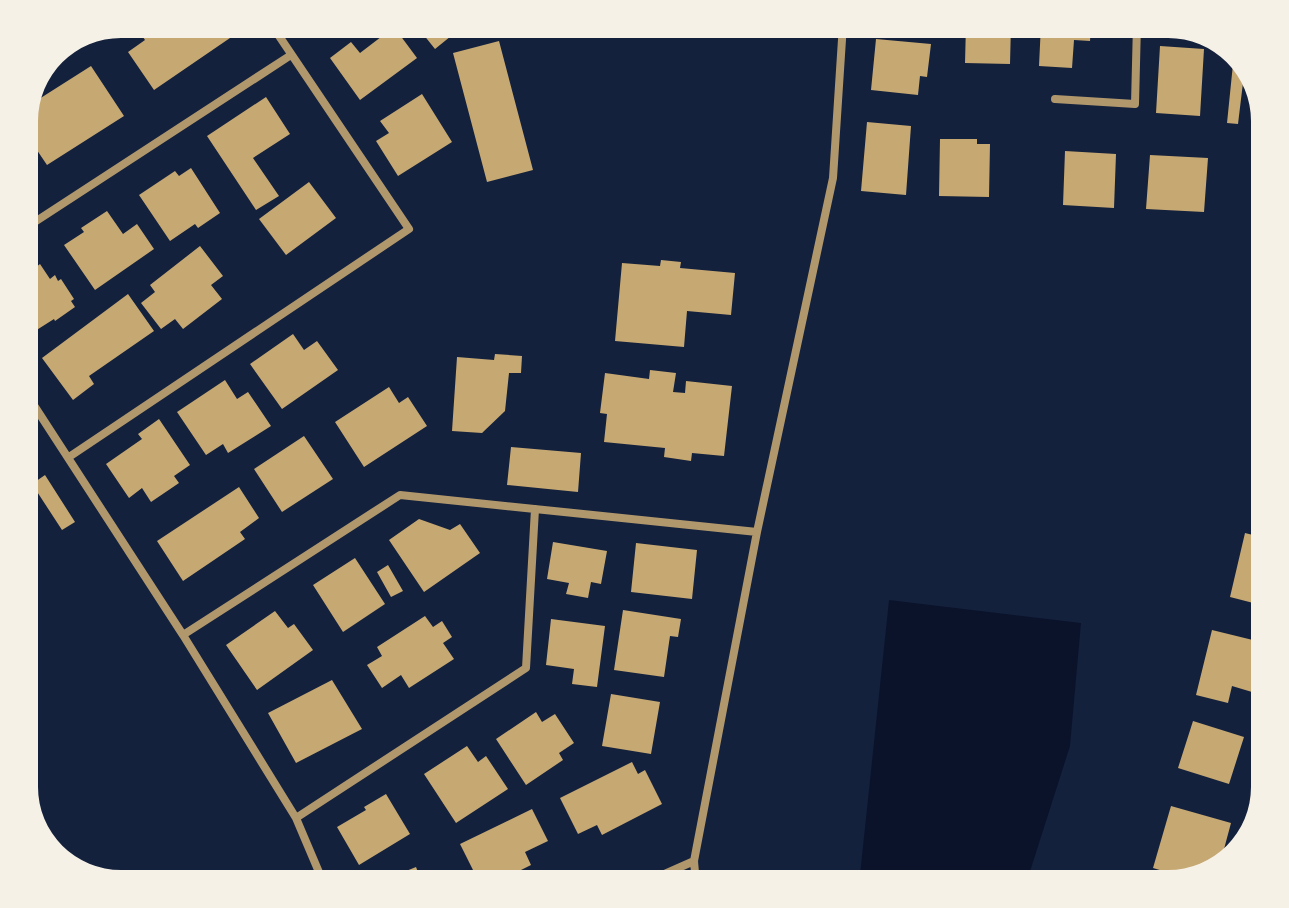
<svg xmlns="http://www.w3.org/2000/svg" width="1289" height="908" viewBox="0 0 1289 908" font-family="Overpass,sans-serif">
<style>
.water{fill:#0b132b}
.building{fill:#c6a872}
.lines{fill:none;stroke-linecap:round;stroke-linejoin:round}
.minor{stroke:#b1986c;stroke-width:8}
</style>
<rect width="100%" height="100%" fill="#14213d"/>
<!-- water -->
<path class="water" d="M889 600 1081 623 1070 746 1026 884H859Z"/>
<!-- building -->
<path class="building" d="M147 24H220L230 38 154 90 128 52 145 40 138 30Z
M303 24H329L311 36Z
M415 24H450L456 32 435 49Z
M880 24H909L910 29 883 36Z
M966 24H1011L1010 64 965 63Z
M1041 24H1091L1090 41 1074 40 1072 68 1039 66Z
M1153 24H1168L1195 34 1153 32Z
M394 27 417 58 360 100 330 58 351 42 360 53Z
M876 39 931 44 927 77 920 76 918 95 871 90Z
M499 41 533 170 487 182 453 53Z
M1160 46 1204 49 1200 116 1156 113Z
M1233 64 1245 66 1238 124 1227 123Z
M91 66 124 116 47 165 24 131V114L28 106Z
M422 94 452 142 398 176 376 141 389 133 380 121Z
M266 97 290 134 253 158 279 196 256 210 207 136Z
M867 122 911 126 906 195 861 191Z
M940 139H977V144H990L989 197 939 196Z
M1065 151 1116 154 1114 208 1063 205Z
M1150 155 1208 158 1204 212 1146 209Z
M191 168 220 213 198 228 195 224 170 241 139 195 175 171 179 176Z
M309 182 336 218 286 255 259 219Z
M107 211 123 234 137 224 154 249 95 290 64 245 84 232 81 228Z
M200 246 223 276 211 285 222 299 183 329 175 319 161 329 141 303 155 292 150 285Z
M661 260 681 262 680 268 735 273 731 315 687 311 684 347 615 341 622 263 660 266Z
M40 264 50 279 55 275 58 281 61 279 74 299 71 301 75 307 55 321 54 319 24 338V270L27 274Z
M128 294 154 331 89 376 94 384 73 400 42 358Z
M293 334 304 350 317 341 338 370 282 409 250 364Z
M495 354 522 356 521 373H509L505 411 482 433 452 431 457 357 494 360Z
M650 370 676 373 673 392 685 393 686 381 732 386 724 456 692 453 691 461 664 457 665 448 604 442 607 414 600 413 605 373 649 379Z
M225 380 237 399 248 392 271 426 228 453 223 444 206 455 177 412Z
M389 387 399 403 408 397 427 426 364 467 335 422Z
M159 419 190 465 174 476 179 483 151 502 142 488 129 498 106 464 142 439 138 434Z
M1264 428H1265V494L1251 491Z
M304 436 333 479 282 512 254 469Z
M511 447 581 453 578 492 507 485Z
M45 475 75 522 62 530 32 484Z
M239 487 259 518 240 532 245 539 183 581 157 541Z
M419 519 450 530 460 524 480 553 424 592 389 540Z
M1245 533 1265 538V606L1230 597Z
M553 542 607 551 601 584 591 582 588 598 566 594 569 583 547 579Z
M636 543 697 550 692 599 631 592Z
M355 558 385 604 343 632 313 585Z
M388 565 403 591 391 597 377 572Z
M623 610 681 619 678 637 670 636 664 677 614 670Z
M275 611 288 628 294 624 313 650 257 690 226 645Z
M425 616 433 627 442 621 452 637 443 643 454 659 409 688 401 675 382 688 367 665 382 656 377 647Z
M551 619 605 626 597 687 572 684 574 669 546 665Z
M1212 630 1265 643 1252 692 1232 686 1228 703 1196 695Z
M332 680 362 729 296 763 268 713Z
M611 694 660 702 651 754 602 746Z
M536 712 542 722 555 714 574 743 559 753 563 760 526 785 496 739Z
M1193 721 1244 737 1229 784 1178 768Z
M467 746 478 762 486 756 508 789 456 823 424 774Z
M632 762 638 774 645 770 662 804 602 835 597 825 578 834 560 798Z
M386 794 410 834 359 865 337 827 366 810 364 807Z
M1171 806 1231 823 1220 864 1210 862 1206 875 1190 879 1153 868Z
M532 809 548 841 525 852 531 865 493 884H480L460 844Z
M416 867 421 880 435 874 440 884H374Z"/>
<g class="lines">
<!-- minor -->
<path class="minor" d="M1055 99 1135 104 1137 24
M24 229 291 55
M24 390 183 635 296 818 324 884
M69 457 409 229 271 24
M183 635 400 495 757 532
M296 818 526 668 535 509
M642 884 694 861
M696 884 694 861 757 532 833 178 843 24"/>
</g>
<!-- crop -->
<path d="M0 0H1289V908H0ZM121 38H1168A83 83 0 0 1 1251 121V787A83 83 0 0 1 1168 870H121A83 83 0 0 1 38 787V121A83 83 0 0 1 121 38Z" fill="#f6f1e7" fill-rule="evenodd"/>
</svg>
